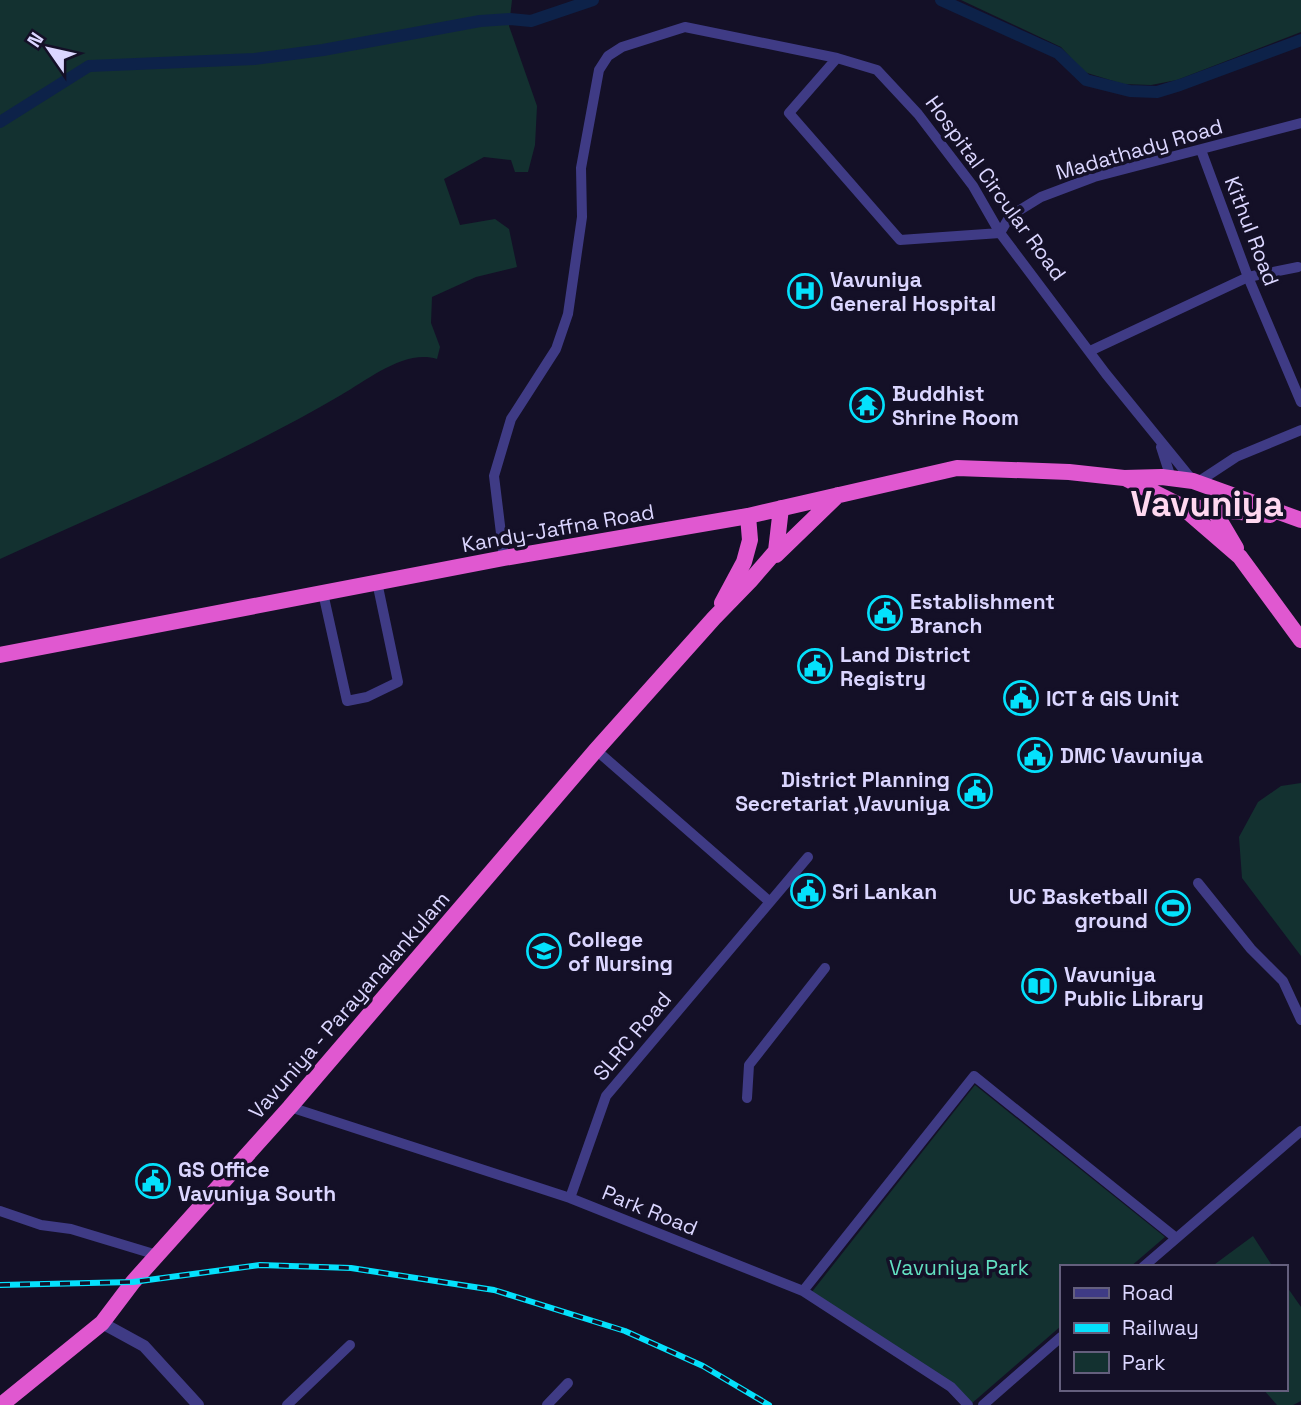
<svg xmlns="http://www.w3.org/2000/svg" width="1301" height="1405" viewBox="0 0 1301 1405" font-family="'Space Grotesk',sans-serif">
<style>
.green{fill:#133130}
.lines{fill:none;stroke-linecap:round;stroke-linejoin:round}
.canal{stroke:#0d2249;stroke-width:12}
.minor{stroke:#3f3b85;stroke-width:10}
.tertiary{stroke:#3f3b85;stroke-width:12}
.trunk{stroke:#e058d0;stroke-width:16}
.rail-casing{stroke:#04e1fc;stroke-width:6}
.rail{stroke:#141027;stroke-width:3.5;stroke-dasharray:10;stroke-linecap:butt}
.labels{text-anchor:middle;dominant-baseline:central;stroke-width:7;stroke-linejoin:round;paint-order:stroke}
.street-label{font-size:21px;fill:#dbd6ff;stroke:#141027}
.poi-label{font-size:21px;font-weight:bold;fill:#dbd6ff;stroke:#141027;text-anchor:start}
.park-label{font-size:21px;fill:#62dfc1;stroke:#141027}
.town-label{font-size:35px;font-weight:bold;fill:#ffd8f0;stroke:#141027}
</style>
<rect width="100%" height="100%" fill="#141027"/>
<!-- green -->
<path class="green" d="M0 0H512L509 26 537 106 535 145 528 172H515L511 160 484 157 444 179 460 225 495 219 509 229 517 267 476 277 432 297 431 323 440 347 437 359C405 349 369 379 341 395 234 458 113 507 0 559Z
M961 0H1301V32L1177 80 1151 85 1123 84 1084 72 1061 47Z
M1301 783V956L1242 878 1239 837 1258 802 1281 786Z
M975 1085 1165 1237 1130 1267H1061V1326L971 1404 811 1293Z
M1253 1236 1273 1267H1211Z
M1285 1284 1301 1307V1401L1293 1405H1277L1263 1389H1285Z"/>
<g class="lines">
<!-- canal -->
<path class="canal" d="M941 0 1058 53 1086 80 1130 91 1157 92 1180 85 1301 40
M0 122 89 66 254 59 323 50 480 21 510 19 531 21 593 0"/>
<!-- minor -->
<path class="minor" d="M837 58 789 113 900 240 1000 233 1010 216 1041 197 1094 177 1301 123
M1201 150 1248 277 1301 402
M1090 351 1248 277 1298 267
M1161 447 1171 478
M1198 482 1236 457 1301 430
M504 558 494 476 511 419 556 349 568 314 582 217 581 168 599 70 608 56 622 47 685 27 837 58 877 70 918 114 973 186 1000 233 1106 374 1193 481
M323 593 347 701 367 697 398 682 377 582
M1198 883 1251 949 1283 981 1301 1020
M770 902 808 857
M747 1098 749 1065 825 968
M290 1107 570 1198 803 1291 951 1387 968 1405
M570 1198 606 1096 770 902 596 750
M0 1211 41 1225 71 1229 157 1255
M1143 1267 1301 1131
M803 1291 974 1076 1176 1238
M287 1405 350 1345
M547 1405 568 1383
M983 1405 1061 1337"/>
<!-- tertiary -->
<path class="tertiary" d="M102 1323 144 1346 198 1405"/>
<!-- trunk -->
<path class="trunk" d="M1127 479 1181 506 1240 557 1301 640
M1210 504 1236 548
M1181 506 1270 515
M776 555 838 495
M722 603 744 562 750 540 748 516
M0 655 504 558 748 516 957 468 1069 472 1124 478 1162 477 1193 481 1301 520
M1 1405 102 1323 133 1282 290 1107 596 750 714 618 750 581 776 551 781 508"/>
<!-- rail casing -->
<g class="rail-casing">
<path id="rail" d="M0 1285 133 1282 260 1265 351 1268 494 1290 625 1331 703 1366 769 1405"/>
</g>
<!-- rail -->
<use href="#rail" class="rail"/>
</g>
<!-- icons -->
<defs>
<g id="hospital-ring" transform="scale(1.75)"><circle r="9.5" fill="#141027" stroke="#04e1fc" stroke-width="1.5"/><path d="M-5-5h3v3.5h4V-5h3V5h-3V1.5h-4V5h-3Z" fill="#04e1fc"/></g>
<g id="temple-ring" transform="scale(1.75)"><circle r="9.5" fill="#141027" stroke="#04e1fc" stroke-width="1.5"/><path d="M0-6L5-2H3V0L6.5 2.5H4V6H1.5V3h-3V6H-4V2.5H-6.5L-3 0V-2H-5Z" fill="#04e1fc"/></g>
<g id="civic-ring" transform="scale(1.75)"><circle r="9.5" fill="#141027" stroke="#04e1fc" stroke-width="1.5"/><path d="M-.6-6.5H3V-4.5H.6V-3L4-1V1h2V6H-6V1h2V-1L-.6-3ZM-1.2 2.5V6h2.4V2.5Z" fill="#04e1fc"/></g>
<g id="stadium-ring" transform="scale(1.75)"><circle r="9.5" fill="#141027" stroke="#04e1fc" stroke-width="1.5"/><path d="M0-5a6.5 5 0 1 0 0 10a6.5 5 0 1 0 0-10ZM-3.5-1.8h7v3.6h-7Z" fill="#04e1fc"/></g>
<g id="university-ring" transform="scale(1.75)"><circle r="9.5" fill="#141027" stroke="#04e1fc" stroke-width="1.5"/><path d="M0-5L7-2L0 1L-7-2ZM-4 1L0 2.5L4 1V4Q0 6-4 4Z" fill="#04e1fc"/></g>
<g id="library-ring" transform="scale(1.75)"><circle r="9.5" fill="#141027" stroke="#04e1fc" stroke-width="1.5"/><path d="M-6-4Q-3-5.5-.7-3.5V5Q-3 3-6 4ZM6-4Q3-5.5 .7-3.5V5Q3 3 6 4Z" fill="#04e1fc"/></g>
</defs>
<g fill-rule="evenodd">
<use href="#hospital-ring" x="805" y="291"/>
<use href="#temple-ring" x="867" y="405"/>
<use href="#civic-ring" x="885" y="613"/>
<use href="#civic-ring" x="815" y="666"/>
<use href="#civic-ring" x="1021" y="698"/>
<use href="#civic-ring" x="1035" y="755"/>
<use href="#civic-ring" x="975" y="791"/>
<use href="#civic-ring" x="808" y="891"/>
<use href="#stadium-ring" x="1173" y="908"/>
<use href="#university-ring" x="544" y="951"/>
<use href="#library-ring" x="1039" y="986"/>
<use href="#civic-ring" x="153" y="1181"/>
</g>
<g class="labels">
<!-- street labels -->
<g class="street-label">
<text transform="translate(1139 149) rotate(-16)">Madathady Road</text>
<text transform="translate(996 188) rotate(54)">Hospital Circular Road</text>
<text transform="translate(1252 231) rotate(69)">Kithul Road</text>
<text transform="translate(558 528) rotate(-10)">Kandy-Jaffna Road</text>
<text transform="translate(349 1005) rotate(-49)">Vavuniya - Parayanalankulam</text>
<text transform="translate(632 1036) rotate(-50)">SLRC Road</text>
<text transform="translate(650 1210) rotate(22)">Park Road</text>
</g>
<!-- poi labels -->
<g class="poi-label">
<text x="830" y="279">Vavuniya<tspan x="830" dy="24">General Hospital</tspan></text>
<text x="892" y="393">Buddhist<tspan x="892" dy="24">Shrine Room</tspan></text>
<text x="910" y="601">Establishment<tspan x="910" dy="24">Branch</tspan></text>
<text x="840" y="654">Land District<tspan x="840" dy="24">Registry</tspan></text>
<text x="1046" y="698">ICT &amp; GIS Unit</text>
<text x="1060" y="755">DMC Vavuniya</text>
<text x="950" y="779" text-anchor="end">District Planning<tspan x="950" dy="24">Secretariat ,Vavuniya</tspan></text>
<text x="832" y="891">Sri Lankan</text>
<text x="1148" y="896" text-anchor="end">UC Basketball<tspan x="1148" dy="24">ground</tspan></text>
<text x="568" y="939">College<tspan x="568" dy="24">of Nursing</tspan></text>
<text x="1064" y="974">Vavuniya<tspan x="1064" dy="24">Public Library</tspan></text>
<text x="178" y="1169">GS Office<tspan x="178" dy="24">Vavuniya South</tspan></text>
</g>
<!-- park labels -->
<g class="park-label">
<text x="959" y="1267">Vavuniya Park</text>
</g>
<!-- town labels -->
<g class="town-label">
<text x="1207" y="504">Vavuniya</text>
</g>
</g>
<!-- legend -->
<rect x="1060" y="1265" width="228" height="126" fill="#141027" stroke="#645f7d" stroke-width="2"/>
<rect x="1074" y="1288" width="35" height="10" fill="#3f3b85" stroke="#645f7d" stroke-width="2"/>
<text x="1122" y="1300" font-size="21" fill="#dbd6ff">Road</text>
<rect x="1074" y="1323" width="35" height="10" fill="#04e1fc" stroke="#645f7d" stroke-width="2"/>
<text x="1122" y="1335" font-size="21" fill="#dbd6ff">Railway</text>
<rect x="1074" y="1352" width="35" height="21" fill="#133130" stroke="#645f7d" stroke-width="2"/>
<text x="1122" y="1370" font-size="21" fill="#dbd6ff">Park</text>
<!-- north arrow -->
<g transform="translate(49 49) rotate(304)" stroke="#141027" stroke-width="5" paint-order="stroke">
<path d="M0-5L12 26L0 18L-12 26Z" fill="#dbd6ff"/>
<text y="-10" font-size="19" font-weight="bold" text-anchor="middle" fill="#dbd6ff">N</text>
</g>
</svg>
